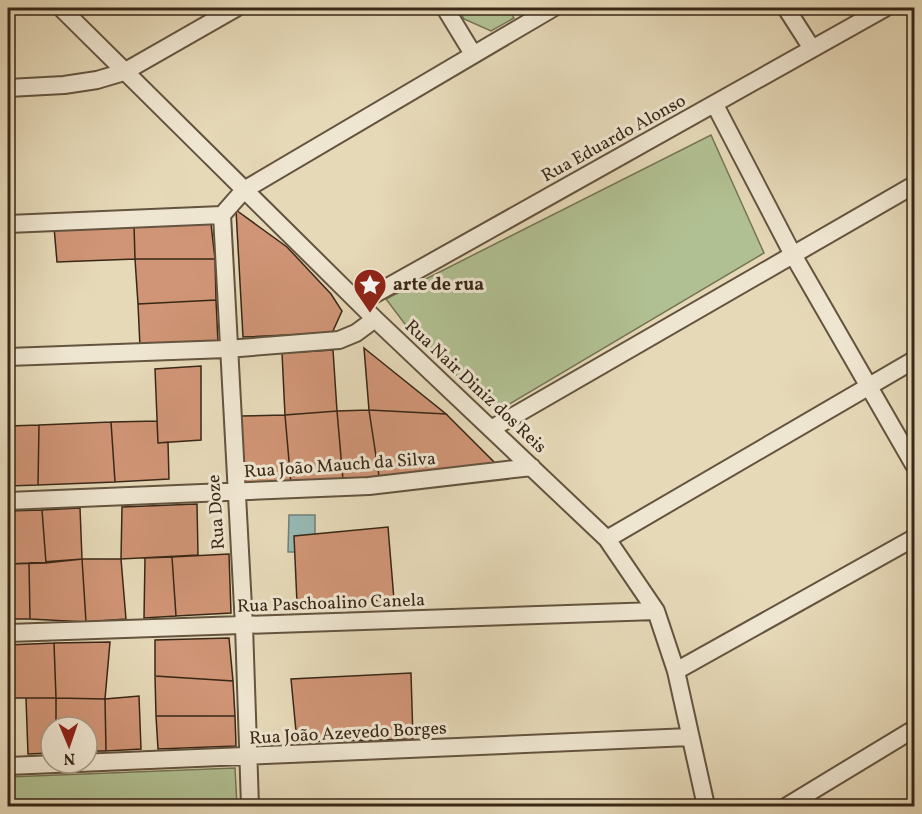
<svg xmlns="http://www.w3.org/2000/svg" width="922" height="814" viewBox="0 0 922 814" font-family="Vollkorn,serif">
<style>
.green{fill:#b1c092;stroke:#757454;stroke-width:1.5}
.water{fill:#97b9b5;stroke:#717f76;stroke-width:1.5}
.building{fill:#d09576;stroke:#392717;stroke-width:1.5}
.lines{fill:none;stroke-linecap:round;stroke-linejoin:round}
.minor-casing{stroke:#64543f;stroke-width:20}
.minor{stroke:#efe6d1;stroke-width:16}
.labels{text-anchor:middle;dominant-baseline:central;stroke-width:6;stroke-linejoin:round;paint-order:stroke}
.street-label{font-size:18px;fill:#392717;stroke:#efe6d1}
.poi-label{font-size:18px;font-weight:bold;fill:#392717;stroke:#efe6d1;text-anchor:start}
</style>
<rect width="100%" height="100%" fill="#e6d9b8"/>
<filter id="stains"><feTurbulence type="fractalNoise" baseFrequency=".00333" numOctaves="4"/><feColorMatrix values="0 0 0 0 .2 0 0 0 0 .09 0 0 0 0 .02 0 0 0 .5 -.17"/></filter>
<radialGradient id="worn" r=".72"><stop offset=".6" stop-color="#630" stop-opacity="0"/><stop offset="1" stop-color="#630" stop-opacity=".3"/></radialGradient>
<!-- green -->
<path class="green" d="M458 8H508L514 18 491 31 464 19Z
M711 135 764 253 496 412 411 332 386 299Z
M235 768 237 806H8V777Z"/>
<!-- water -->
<path class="water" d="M289 515H315V552H288Z"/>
<!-- building -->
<path class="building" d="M236 210 287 247 331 294 342 311 332 333 243 337Z
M211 224 215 259H135L134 225Z
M134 225 135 259 57 262 54 227Z
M135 259H215L216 300 138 304Z
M216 300 218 343 140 347 138 304Z
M364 348 446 414 369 410Z
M333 350 337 411 285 415 282 353Z
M201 366V440L158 443 155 369Z
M369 410 446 414 496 464 379 476Z
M369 410 379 476 343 480 337 411Z
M337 411 343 480 291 484 285 415Z
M285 415 291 484 244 485 240 416Z
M157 421 158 443 168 442 169 479 115 482 111 422Z
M111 422 115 482 38 485 39 425Z
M39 425 38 485 8 486V426Z
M197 504 198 555 121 559 122 507Z
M80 508 82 559 46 563 42 510Z
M42 510 46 563 8 564V511Z
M388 527 394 600 297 603 294 536Z
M229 554 231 613 176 616 172 557Z
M172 557 176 616 144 618 145 558Z
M82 559H121L126 619 86 622Z
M82 559 86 622 30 619 29 563Z
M29 563 30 619H8V564Z
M229 638 233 681 155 676V640Z
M110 642 105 699 56 698 54 643Z
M54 643 56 698H8V645Z
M411 673 413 739 297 742 291 679Z
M155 676 233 681 235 716H156Z
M139 696 141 749 106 751 105 699Z
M26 698H56V727H51V753L28 754Z
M56 698 105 699 106 751H87V727H56Z
M156 716H235L236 746 158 749Z"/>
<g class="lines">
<!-- minor casing -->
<g class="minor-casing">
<path id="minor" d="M61 8 375 319 607 539 656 611 676 671 706 806
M445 8 473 54
M786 8 811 47
M8 88 64 85 97 80 124 72 236 8
M715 105 792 253 914 465
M222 215 244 626 250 806
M8 224 222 215 244 190 553 8
M359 303 885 8
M8 357 227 349 339 340 356 333 375 319
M491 429 914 185
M8 501 369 486 532 467
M607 539 914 360
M8 633 656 611
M676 671 914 538
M8 766 690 737
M787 806 914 729"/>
</g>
<!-- minor -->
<use href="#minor" class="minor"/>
</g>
<!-- icons -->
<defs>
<g id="sight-pin" transform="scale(1.725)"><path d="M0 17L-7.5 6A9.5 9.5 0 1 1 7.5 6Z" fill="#8f2418" stroke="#efe6d1"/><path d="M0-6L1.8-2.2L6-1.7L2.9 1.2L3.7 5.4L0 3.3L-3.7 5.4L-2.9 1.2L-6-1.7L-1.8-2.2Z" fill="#fff"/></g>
</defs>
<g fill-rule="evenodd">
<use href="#sight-pin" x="370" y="285"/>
</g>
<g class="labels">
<!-- street labels -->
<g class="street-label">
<text transform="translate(614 139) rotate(-29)">Rua Eduardo Alonso</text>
<text transform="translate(475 387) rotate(43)">Rua Nair Diniz dos Reis</text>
<text transform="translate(340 466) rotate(-4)">Rua João Mauch da Silva</text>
<text transform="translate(217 512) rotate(-94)">Rua Doze</text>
<text transform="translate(331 604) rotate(-2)">Rua Paschoalino Canela</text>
<text transform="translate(348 734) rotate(-3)">Rua João Azevedo Borges</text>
</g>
<!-- poi labels -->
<g class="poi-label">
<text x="393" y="285">arte de rua</text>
</g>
</g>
<!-- margin -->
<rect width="922" height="814" fill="none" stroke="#e6d9b8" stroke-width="30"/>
<rect x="9" y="9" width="904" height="796" fill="none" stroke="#392717" stroke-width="3"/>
<rect x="15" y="15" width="892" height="784" fill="none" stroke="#392717" stroke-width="1.5"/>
<!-- north arrow -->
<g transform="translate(69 745) rotate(178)"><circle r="28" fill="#efe6d1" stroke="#a69a87" stroke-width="1.5"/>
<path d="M0-4.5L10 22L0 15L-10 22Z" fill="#8f2418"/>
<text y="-9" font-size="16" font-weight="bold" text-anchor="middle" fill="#392717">N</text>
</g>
<rect width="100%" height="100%" filter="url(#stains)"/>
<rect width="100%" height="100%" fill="url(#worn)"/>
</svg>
